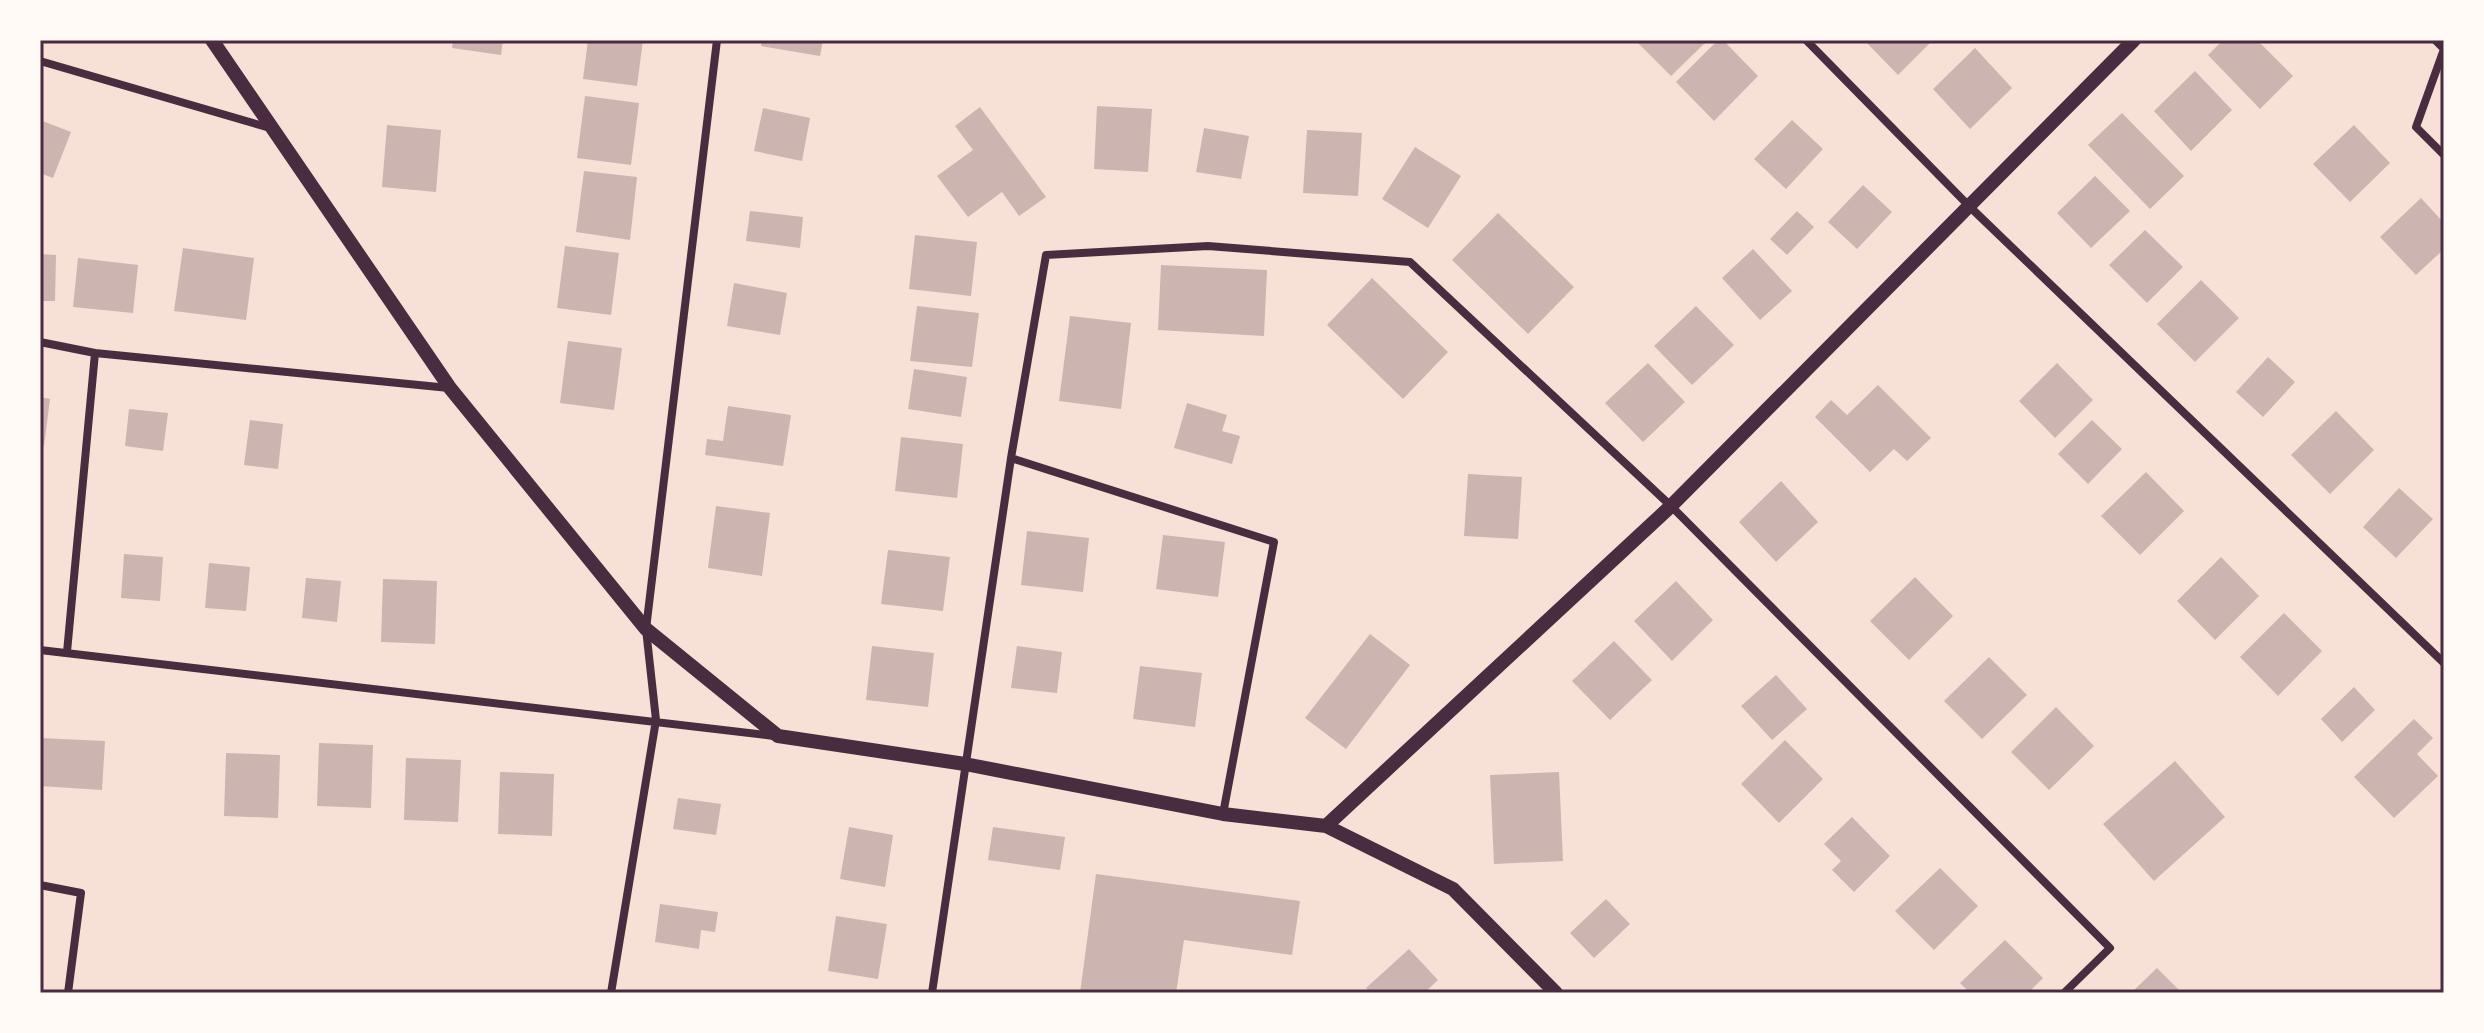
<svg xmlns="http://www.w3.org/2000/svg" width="2484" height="1033" viewBox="0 0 2484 1033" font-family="'PT Sans',sans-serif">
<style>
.building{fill:#ccb4b1}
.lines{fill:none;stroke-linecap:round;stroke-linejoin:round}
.minor{stroke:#4a2c40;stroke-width:8}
.tertiary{stroke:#4a2c40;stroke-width:14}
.neatline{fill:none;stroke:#4a2c40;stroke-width:3}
</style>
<rect width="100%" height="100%" fill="#f7e1d7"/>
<!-- building -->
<path class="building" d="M453 40H503L501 55 452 48Z
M588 40H643L637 86 583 79Z
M762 40H823L820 56 761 46Z
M1635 40H1708L1671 76Z
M1718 40H1723L1758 76 1714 121 1676 82Z
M1864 40H1933L1898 75Z
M2223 40H2257L2293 76 2260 109 2208 55Z
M1975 48 2012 88 1970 129 1933 89Z
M2195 71 2232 110 2191 151 2154 111Z
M585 96 639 103 631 165 577 158Z
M1097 106 1152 109 1148 172 1094 169Z
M980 107 1046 197 1019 216 1002 192 968 217 937 176 973 150 955 126Z
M763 108 810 118 802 161 754 151Z
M2122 113 2184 176 2150 209 2088 145Z
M40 120 71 132 53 178 40 173Z
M1792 120 1823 149 1786 189 1754 159Z
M387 125 441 130 436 192 382 187Z
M2354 125 2390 163 2350 202 2313 164Z
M1204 128 1249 136 1241 179 1196 172Z
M1307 130 1362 133 1358 196 1303 193Z
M1415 147 1461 176 1428 228 1382 199Z
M584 171 637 177 630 240 576 232Z
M2095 176 2130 211 2091 248 2057 213Z
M1863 185 1892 212 1857 249 1828 222Z
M2421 198 2444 223V249L2416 275 2380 237Z
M750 211 803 217 800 248 746 241Z
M1797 211 1814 227 1787 255 1770 239Z
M1498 213 1574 287 1528 334 1452 260Z
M2145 230 2183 267 2147 303 2109 265Z
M915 235 977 242 971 296 909 289Z
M565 246 619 253 611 315 557 308Z
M183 248 254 258 246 320 174 311Z
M1753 249 1792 291 1760 320 1722 278Z
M40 254 56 255 55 301H40Z
M78 258 138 265 133 313 73 307Z
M1161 265 1267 270 1264 336 1158 330Z
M1372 278 1448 352 1403 399 1327 325Z
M2201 280 2239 318 2195 362 2157 324Z
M734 283 787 293 780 335 727 326Z
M917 306 979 313 972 367 910 361Z
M1696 306 1734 345 1692 385 1654 346Z
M1070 316 1131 323 1121 409 1059 401Z
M568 341 622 348 614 410 560 403Z
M2268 357 2295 382 2263 417 2236 392Z
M1648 363 1685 402 1643 442 1605 403Z
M2057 363 2093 400 2055 438 2019 401Z
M914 369 967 377 961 417 908 409Z
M1878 385 1931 438 1907 461 1894 449 1870 472 1815 417 1831 400 1847 415Z
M40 397 50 399 44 446H40Z
M1187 403 1227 415 1222 431 1240 436 1232 464 1174 448Z
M728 406 791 415 783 466 705 455 707 439 723 441Z
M129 409 168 413 163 451 125 446Z
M2336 411 2374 450 2330 494 2291 455Z
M250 420 283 424 278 469 244 465Z
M2092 420 2122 449 2088 484 2058 454Z
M901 437 963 444 957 498 895 491Z
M2146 472 2184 511 2140 555 2101 516Z
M1468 474 1522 477 1518 539 1464 536Z
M1781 481 1818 522 1776 562 1739 522Z
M2399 488 2433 519 2396 558 2363 527Z
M716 506 770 513 762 576 708 568Z
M1027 531 1089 538 1083 592 1021 585Z
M1163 535 1225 542 1218 597 1156 589Z
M888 550 950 557 943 611 881 604Z
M124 554 163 557 160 601 121 598Z
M2221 557 2259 596 2215 640 2177 601Z
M209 563 250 567 246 611 205 608Z
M1915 577 1953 616 1909 660 1870 621Z
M306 578 341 581 337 622 302 618Z
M383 579 437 581 435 644 381 642Z
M1676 581 1713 620 1672 661 1634 621Z
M2284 613 2322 651 2278 696 2240 657Z
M1370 634 1410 665 1346 749 1305 718Z
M1614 641 1652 680 1610 720 1572 681Z
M872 646 934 653 928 707 866 700Z
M1017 646 1062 652 1057 693 1011 688Z
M1989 657 2027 695 1982 739 1944 701Z
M1140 666 1202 673 1195 727 1133 719Z
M1776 675 1807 709 1772 740 1741 706Z
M2354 687 2375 710 2342 742 2321 719Z
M2056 707 2094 746 2049 790 2011 752Z
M2414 719 2433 738 2417 754 2438 776 2394 818 2354 777Z
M40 738 105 741 102 790 40 786Z
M1785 740 1823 779 1779 823 1741 784Z
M319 743 373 745 371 808 317 806Z
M226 753 280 755 278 818 224 816Z
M406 758 461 760 458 822 404 820Z
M2175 761 2225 817 2154 881 2103 824Z
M500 772 554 774 552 836 498 834Z
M1559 772 1563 861 1494 864 1490 775Z
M678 798 721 804 716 835 673 829Z
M1852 817 1890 856 1854 892 1832 870 1841 861 1824 844Z
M849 827 893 835 885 887 840 879Z
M993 827 1065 837 1060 870 988 860Z
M1940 868 1978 906 1934 950 1895 911Z
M1096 874 1300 901 1292 955 1184 940 1176 993H1080Z
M1606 899 1630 924 1594 958 1570 933Z
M660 904 718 912 715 932 701 930 699 949 655 942Z
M836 916 887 924 878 979 828 971Z
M2005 940 2043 978 2028 993H1970L1960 983Z
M1409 949 1438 980 1424 993H1371L1366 988Z
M2157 968 2182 993H2131Z"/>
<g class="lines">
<!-- minor -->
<path class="minor" d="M1806 40 1970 207 2444 663
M2435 40 2444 49
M2444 49 2416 127 2444 155
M40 61 270 128
M40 342 95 353 449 388
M1011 458 1274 542 1223 814
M40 650 774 736
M67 652 95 353
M40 885 81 893 68 993
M611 993 656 720 646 629 717 40
M932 993 1011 458 1046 255 1208 246 1410 262 1671 506 2110 948 2064 993"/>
<!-- tertiary -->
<path class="tertiary" d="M212 40 450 388 646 629 778 736 965 764 1223 814 1326 826 1453 889 1556 993
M1326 826 1671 506 2134 40"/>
</g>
<!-- border -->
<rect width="2484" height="1033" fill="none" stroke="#fffaf5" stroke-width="84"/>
<rect x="42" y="42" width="2400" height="949" class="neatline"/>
</svg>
